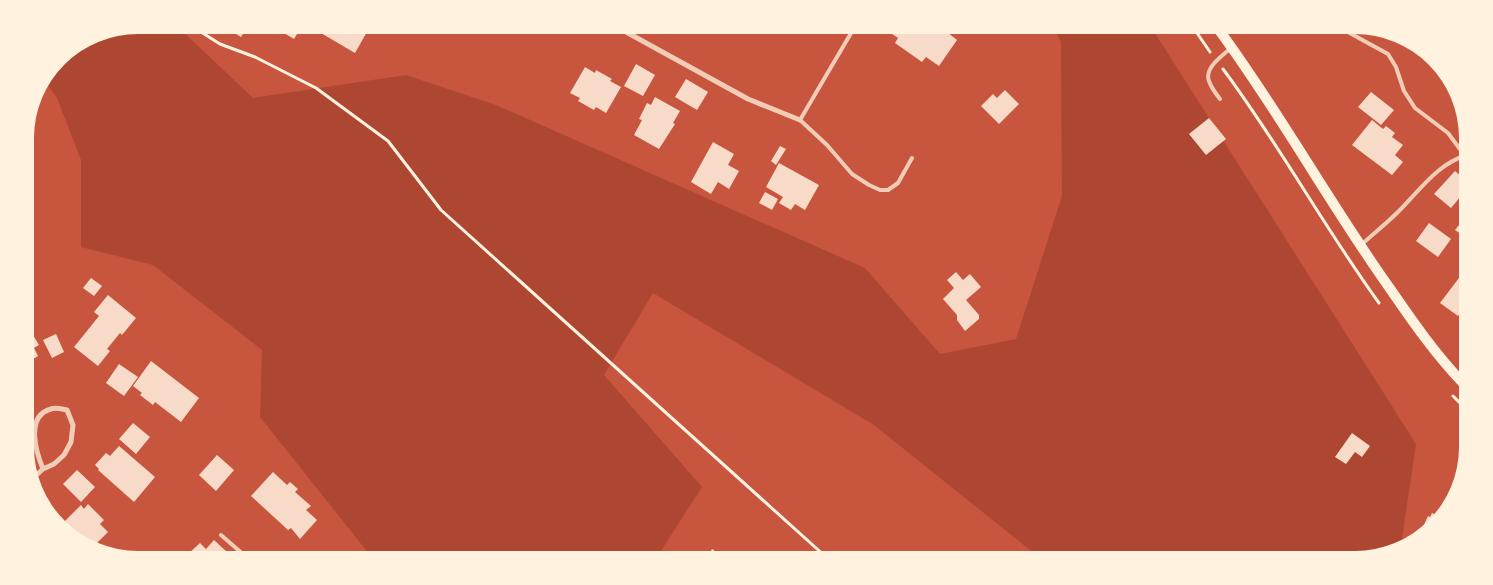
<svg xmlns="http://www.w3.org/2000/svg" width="1493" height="585" viewBox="0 0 1493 585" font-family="'PT Sans',sans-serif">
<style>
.green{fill:#ae4732}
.building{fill:#f7dbc8}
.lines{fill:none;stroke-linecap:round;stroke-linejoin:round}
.path{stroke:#fff3e0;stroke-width:3}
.service{stroke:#f1ccb7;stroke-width:4}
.minor{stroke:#f1ccb7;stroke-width:5}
.secondary{stroke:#fff3e0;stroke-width:10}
</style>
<rect width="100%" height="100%" fill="#c8553d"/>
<!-- green -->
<path class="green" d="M137 25H176L253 98 406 75 496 105 865 268 940 354 1016 339 1062 196 1061 42 1054 29 1153 30 1416 444 1401 545 1363 560 1040 558 874 425 653 293 604 375 702 487 657 557 367 555 366 550 260 417 262 350 153 265 81 247V160L57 98 43 79 63 53 95 33Z"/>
<!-- building -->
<path class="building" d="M222 25 251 26 247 34 244 32 241 37Z
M289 26H302L294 39 284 33Z
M316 26H362L368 30 355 53 314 29Z
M885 29H946L948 30 947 32 957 40 939 66 926 57 922 62 895 43 898 38Z
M1371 31H1392L1400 36 1398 42Z
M636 64 655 75 643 96 624 86Z
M585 67 595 73 596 70 612 79 610 81 621 87 606 113 596 107 594 110 578 101 580 98 570 93Z
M686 79 708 92 697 110 675 97Z
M1005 90 1019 104 999 124 981 106 993 94 997 98Z
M1371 92 1394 110 1381 125 1358 107Z
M655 97 680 111 673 123 675 124 659 149 634 135 642 120 639 119 647 103 651 105Z
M1209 118 1226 139 1206 155 1189 134Z
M1372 120 1383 129 1386 126 1395 133 1392 137 1403 145 1395 155 1403 162 1392 175 1352 145Z
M713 142 734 154 728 165 739 171 729 189 718 182 711 194 691 182Z
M780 146 786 149 776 165 771 161Z
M779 163 819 185 805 210 795 204 791 210 779 203 783 197 766 187Z
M1455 171 1466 180V190L1451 208 1434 194Z
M765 192 778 199 772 210 759 203Z
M26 194H33V223L26 224Z
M1466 216 1465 237V240L1462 238 1464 236 1455 230Z
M1429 223 1451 239 1438 257 1416 241Z
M1465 270 1464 307 1458 316 1440 303Z
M956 272 963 280 970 274 981 287 966 300 979 315V319L965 331 957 320V315L943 299 954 288 947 280Z
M91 278 102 286 94 296 83 288Z
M108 295 136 318 122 335 120 333 107 349 110 351 98 366 74 347 99 316 94 312Z
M26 323 39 345 34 348 38 356 27 363Z
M56 334 64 352 52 358 43 340Z
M151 361 199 398 181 422 155 402 153 405 140 395 142 393 133 386Z
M119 364 138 377 124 396 106 383Z
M133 423 150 437 136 454 119 439Z
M1352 433 1370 446 1362 457 1355 452 1346 464 1335 457Z
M119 446 155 477 134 502 98 470 99 469 95 465 106 453 110 456Z
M217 455 234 470 216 491 199 475Z
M77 470 95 487 81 502 63 484Z
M273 472 287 485 290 482 298 489 295 492 311 506 306 510 317 520 300 539 291 528 288 530 251 496Z
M88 504 104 520 100 524 108 532 92 548 75 536 62 524 81 505 84 509Z
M1432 513 1439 516 1424 537 1417 540 1428 516 1430 517Z
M214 540 227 552 225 555 188 554 200 543 206 549Z
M712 549 724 557H708Z"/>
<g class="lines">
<!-- path -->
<path class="path" d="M190 25 220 44 255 57 316 88 388 141 441 210 826 557
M1195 30 1210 52
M1223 69C1279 144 1324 227 1379 303
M1453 396 1463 406"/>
<!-- service -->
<path class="service" d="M854 28 800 120 827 145 852 174 869 185 880 190H888L898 183 912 158
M1346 31 1388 54 1396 67 1404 91 1415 108 1448 133 1465 156
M1220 99C1216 94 1211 87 1209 81 1204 68 1222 56 1231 48
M1361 245C1374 233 1387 223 1399 211 1420 190 1437 164 1467 155
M221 535 244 555"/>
<!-- minor -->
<path class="minor" d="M617 27 748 99 800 120
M32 479 43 469 54 464 64 455 71 442 73 425 67 410C62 409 55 407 51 409 25 416 36 452 43 469"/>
<!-- secondary -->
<path class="secondary" d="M1219 30C1281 114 1331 206 1391 290 1413 322 1436 355 1463 383"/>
</g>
<!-- crop -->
<path d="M0 0H1493V585H0ZM138 34H1355A104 104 0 0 1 1459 138V447A104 104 0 0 1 1355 551H138A104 104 0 0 1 34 447V138A104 104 0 0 1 138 34Z" fill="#fff3e0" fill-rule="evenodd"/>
</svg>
